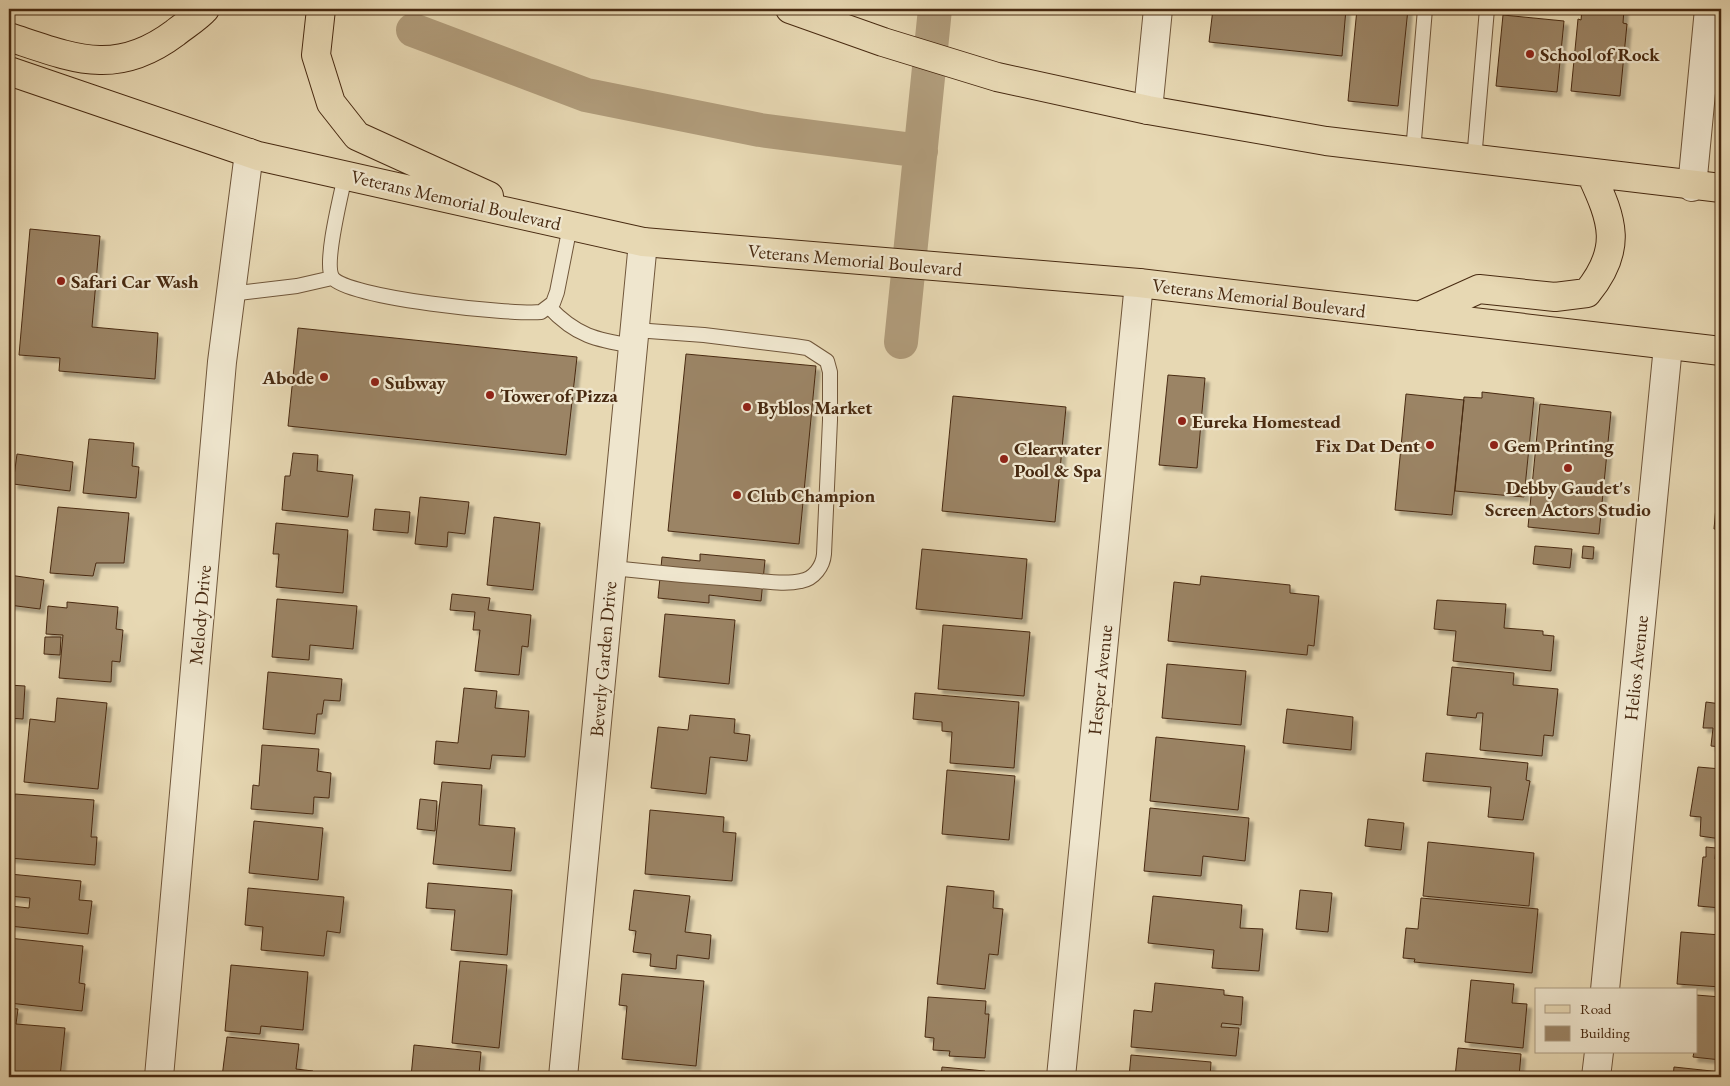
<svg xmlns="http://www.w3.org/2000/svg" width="1730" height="1086" viewBox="0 0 1730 1086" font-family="'EB Garamond',serif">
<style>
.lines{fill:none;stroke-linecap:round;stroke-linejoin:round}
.canal{stroke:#b19d7c;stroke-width:34}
.building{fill:#9b8465;stroke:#482a11;filter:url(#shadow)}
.lane-casing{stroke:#70563a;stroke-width:16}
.street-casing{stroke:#70563a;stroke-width:30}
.primary-casing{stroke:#482a11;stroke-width:30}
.lane{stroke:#efe6ce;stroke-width:14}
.street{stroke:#efe6ce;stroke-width:28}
.primary{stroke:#e7d8b3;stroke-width:28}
.poi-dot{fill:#8f2418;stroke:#efe6ce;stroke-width:2}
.labels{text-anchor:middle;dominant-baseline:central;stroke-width:4.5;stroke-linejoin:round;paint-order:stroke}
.poi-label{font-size:19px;font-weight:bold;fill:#482a11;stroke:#efe6ce;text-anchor:start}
.street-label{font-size:19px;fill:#482a11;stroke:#efe6ce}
</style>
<defs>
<filter id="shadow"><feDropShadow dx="4.5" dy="4.5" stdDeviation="1" flood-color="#0004"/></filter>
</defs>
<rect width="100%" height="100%" fill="#e7d8b3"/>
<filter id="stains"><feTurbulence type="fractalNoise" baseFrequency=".004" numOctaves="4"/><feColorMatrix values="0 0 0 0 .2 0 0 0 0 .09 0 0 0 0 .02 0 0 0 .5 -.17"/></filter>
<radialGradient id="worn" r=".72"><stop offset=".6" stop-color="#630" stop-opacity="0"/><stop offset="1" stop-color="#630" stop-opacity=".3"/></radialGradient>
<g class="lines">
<!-- canal -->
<path class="canal" d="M413 30 586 95 760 130 921 151
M901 342 935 9"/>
</g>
<!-- building -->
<path class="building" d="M1213 9H1346L1342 56 1209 42Z
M1357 9H1408L1398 106 1348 101Z
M1582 9H1624L1623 23 1627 24 1620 96 1571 91 1578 19 1581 20Z
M1503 15 1564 21 1557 92 1496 86Z
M30 229 100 236 92 327 158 333 155 379 59 371 60 358 19 355Z
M298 328 577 357 566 455 288 426Z
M686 354 816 366 799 544 668 531Z
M1168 375 1205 378 1197 468 1159 465Z
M1482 392 1534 398 1524 497 1455 491 1464 397 1482 398Z
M1406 394 1464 400 1452 515 1395 510Z
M953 396 1066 407 1055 522 942 511Z
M1540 404 1611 412 1599 534 1528 527Z
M89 439 134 443 132 466 139 467 136 498 83 493Z
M1721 451V529H1714Z
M293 453 318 455 317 471 353 475 348 517 282 510 285 476H290Z
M17 454 73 462 70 491 13 484Z
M420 497 469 502 465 534 448 532 447 547 415 544Z
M58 507 129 513 124 563H96L93 576 50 573Z
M375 509 410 512 408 533 373 530Z
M494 517 540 523 533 590 487 585Z
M276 523 348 530 343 593 276 587 279 554H273Z
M1535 546 1572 549 1570 568 1533 564Z
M1583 546 1594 547 1593 559 1582 558Z
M922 549 1027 559 1022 619 916 609Z
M700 554 765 560 761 601 709 595V603L658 598 662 557 700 561Z
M9 575 44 580 40 609 9 605Z
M1201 576 1290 585V593L1319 596 1314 646 1308 645 1307 655 1168 641 1174 582 1200 585Z
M452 594 490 598 488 610 531 615 528 647 522 646 519 675 475 671 480 630H473L475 612 450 610Z
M277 599 357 606 353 649 310 645 309 660 272 657Z
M1437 600 1506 604 1504 628 1543 631V635L1554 636 1551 671 1453 661 1456 631 1434 629Z
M67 602 118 607 116 629 123 630 120 662 112 661 111 682 59 678 63 635 46 634 48 606 67 608Z
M665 614 735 620 729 684 659 677Z
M943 625 1030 632 1024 696 938 689Z
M45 637H61L60 655 44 654Z
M1167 664 1246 671 1241 725 1162 718Z
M1452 667 1514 673 1513 685 1558 689 1553 736 1544 735 1542 756 1480 750 1483 713H1477L1476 718 1447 715Z
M268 672 342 679 340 701 324 700 322 714H317L315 734 263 729Z
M9 685 25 686 23 719 9 718Z
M464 688 497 691 495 708 529 711 525 757 492 755 490 769 434 764 436 741 458 743Z
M915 693 1019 702 1014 768 950 763 952 732 942 731V722L913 719Z
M57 698 107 703 98 789 24 782 30 719 55 722Z
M1706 702 1721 704V747L1711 746 1713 728H1703Z
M1287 709 1353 717 1351 750 1283 743Z
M690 715 735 719 734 733 750 735 747 761 710 757 706 794 651 788 658 727 688 730Z
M1156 737 1245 746 1238 810 1150 801Z
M262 745 319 749 317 771 331 773 329 798 314 797 313 814 251 809 253 785 259 786Z
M1426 753 1528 763 1526 780 1530 781 1523 820 1488 817 1491 787 1423 781Z
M1698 767 1721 769V839L1700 836 1701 817 1690 816Z
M947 770 1015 776 1009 840 942 834Z
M442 782 482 785 479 825 515 828 511 871 433 864Z
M15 794 94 800 91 837H97L95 865 9 858Z
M420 799 437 801 435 831 417 829Z
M1150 808 1249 818 1245 861 1203 856 1201 876 1144 871Z
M650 810 724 817 723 832 736 833 732 881 645 874Z
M1368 819 1404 823 1401 850 1365 846Z
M254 821 323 828 318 880 249 873Z
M1428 842 1534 853 1529 906 1423 896Z
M1706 847 1716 848 1715 859 1721 860V908L1698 906 1703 857H1706Z
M10 874 81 881 79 900 92 901 88 934 9 926 11 906 29 908 30 898 9 896Z
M428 883 512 890 507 955 451 950 455 910 426 908Z
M947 886 994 891 993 908 1003 909 998 955 989 954 985 989 937 984Z
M248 888 344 897 340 933 327 931 324 956 261 950 263 927 245 925Z
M634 890 690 896 685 932 711 935 709 959 677 955 676 969 650 966 651 954 633 952 636 931 629 930Z
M1300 890 1332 893 1328 932 1296 929Z
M1153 896 1242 905 1240 928 1263 929 1259 971 1212 968 1214 950 1148 943Z
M1421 898 1538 909 1532 973 1414 962 1415 959 1403 958 1406 928 1418 929Z
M1681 932 1721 935V987L1677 984Z
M9 938 83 946 79 983 85 984 82 1011 9 1003Z
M460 961 507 965 499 1048 452 1043Z
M231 965 308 972 303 1030 261 1026 260 1034 225 1031Z
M622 974 704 981 696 1066 622 1059 627 1006 619 1005Z
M1471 980 1514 984 1512 1003 1527 1004 1523 1048 1465 1042Z
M1155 983 1224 990V995L1243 997 1241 1025 1222 1023 1221 1027 1239 1028 1236 1056 1131 1047 1134 1010 1152 1012Z
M1696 995 1721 997V1060L1693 1057 1694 1052H1696Z
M928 997 986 1001 985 1014H989L985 1058 949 1056 950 1051 933 1050 934 1038 925 1037Z
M9 1008 18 1009 16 1024 65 1028 60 1077 9 1074Z
M227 1037 299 1044 296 1069 313 1071V1077H222Z
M414 1045 481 1052 479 1074H487V1077H411Z
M1458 1048 1521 1054 1519 1077H1455Z
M1131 1055 1211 1062 1210 1077H1129Z
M942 1067 985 1071V1077H941Z
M1674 1067 1721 1072V1077H1673Z"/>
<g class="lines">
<!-- lane casing -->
<g class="lane-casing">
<path id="lane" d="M1413 152 1425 9
M1474 160 1487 9
M345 176C341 195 324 262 332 277 344 298 513 315 541 312L553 303 557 292 570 226
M230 294 297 286 332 278
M549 307C576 336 597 340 633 346
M612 568C657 573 702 577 747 580 764 581 784 585 801 581 814 579 823 566 824 554L830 420V372L827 361 807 348 794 346 704 335 635 330"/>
</g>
<!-- street casing -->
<g class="street-casing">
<path id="street" d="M1148 110 1158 9
M1692 187 1709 9
M1605 990 1668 346
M159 1077 222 362 249 153
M563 1077 643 242
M1061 1077 1139 283
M1596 1077 1599 1052"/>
</g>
<!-- primary casing -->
<g class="primary-casing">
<path id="primary" d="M321 9 316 55 331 103 357 136 489 196
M790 9 883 42 997 77 1148 110 1326 141 1721 188
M9 37C73 58 115 78 175 33 185 25 197 18 205 9
M9 71 258 156 643 242 1139 283 1721 351
M1419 316 1479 289 1555 297 1587 293C1623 249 1613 221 1591 174"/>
</g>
<!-- lane -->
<use href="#lane" class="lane"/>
<!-- street -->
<use href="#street" class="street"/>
<!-- primary -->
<use href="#primary" class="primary"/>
</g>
<!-- markers -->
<g class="poi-dot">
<circle cx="1530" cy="54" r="5"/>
<circle cx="61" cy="281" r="5"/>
<circle cx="324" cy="377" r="5"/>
<circle cx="375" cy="382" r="5"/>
<circle cx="490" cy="395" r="5"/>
<circle cx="747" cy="407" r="5"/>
<circle cx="1182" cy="421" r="5"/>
<circle cx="1430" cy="445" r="5"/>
<circle cx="1494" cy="445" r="5"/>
<circle cx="1004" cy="459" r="5"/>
<circle cx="1568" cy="468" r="5"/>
<circle cx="737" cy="495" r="5"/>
</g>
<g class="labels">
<!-- poi labels -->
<g class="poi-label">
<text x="1540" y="54">School of Rock</text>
<text x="71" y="281">Safari Car Wash</text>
<text x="314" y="377" text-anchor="end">Abode</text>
<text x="385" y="382">Subway</text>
<text x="500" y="395">Tower of Pizza</text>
<text x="757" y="407">Byblos Market</text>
<text x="1192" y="421">Eureka Homestead</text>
<text x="1420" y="445" text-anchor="end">Fix Dat Dent</text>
<text x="1504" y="445">Gem Printing</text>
<text x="1014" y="448">Clearwater<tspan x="1014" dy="22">Pool &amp; Spa</tspan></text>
<text x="1568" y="487" text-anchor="middle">Debby Gaudet's<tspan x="1568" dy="22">Screen Actors Studio</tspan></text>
<text x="747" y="495">Club Champion</text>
</g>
<!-- street labels -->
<g class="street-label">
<text transform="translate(456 200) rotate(13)">Veterans Memorial Boulevard</text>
<text transform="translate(855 260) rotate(5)">Veterans Memorial Boulevard</text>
<text transform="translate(1259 298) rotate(7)">Veterans Memorial Boulevard</text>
<text transform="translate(200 615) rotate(-85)">Melody Drive</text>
<text transform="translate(603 659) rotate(-85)">Beverly Garden Drive</text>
<text transform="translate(1636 668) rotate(-84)">Helios Avenue</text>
<text transform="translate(1100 680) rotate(-84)">Hesper Avenue</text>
</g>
</g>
<!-- margin -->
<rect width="1730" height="1086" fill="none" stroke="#e7d8b3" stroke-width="30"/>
<rect x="10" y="10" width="1710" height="1066" fill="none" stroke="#482a11" stroke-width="2.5"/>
<rect x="15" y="15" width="1700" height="1056" fill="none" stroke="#482a11"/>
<!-- legend -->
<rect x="1535" y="988" width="162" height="65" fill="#efe6ce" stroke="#ac9b82"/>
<rect x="1545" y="1005" width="25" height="8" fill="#e7d8b3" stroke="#ac9b82"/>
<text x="1580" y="1014" font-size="15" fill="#482a11">Road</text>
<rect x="1545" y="1026" width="25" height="15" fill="#9b8465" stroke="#ac9b82"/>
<text x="1580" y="1038" font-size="15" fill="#482a11">Building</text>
<rect width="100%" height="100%" filter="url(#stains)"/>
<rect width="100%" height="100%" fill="url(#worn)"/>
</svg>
